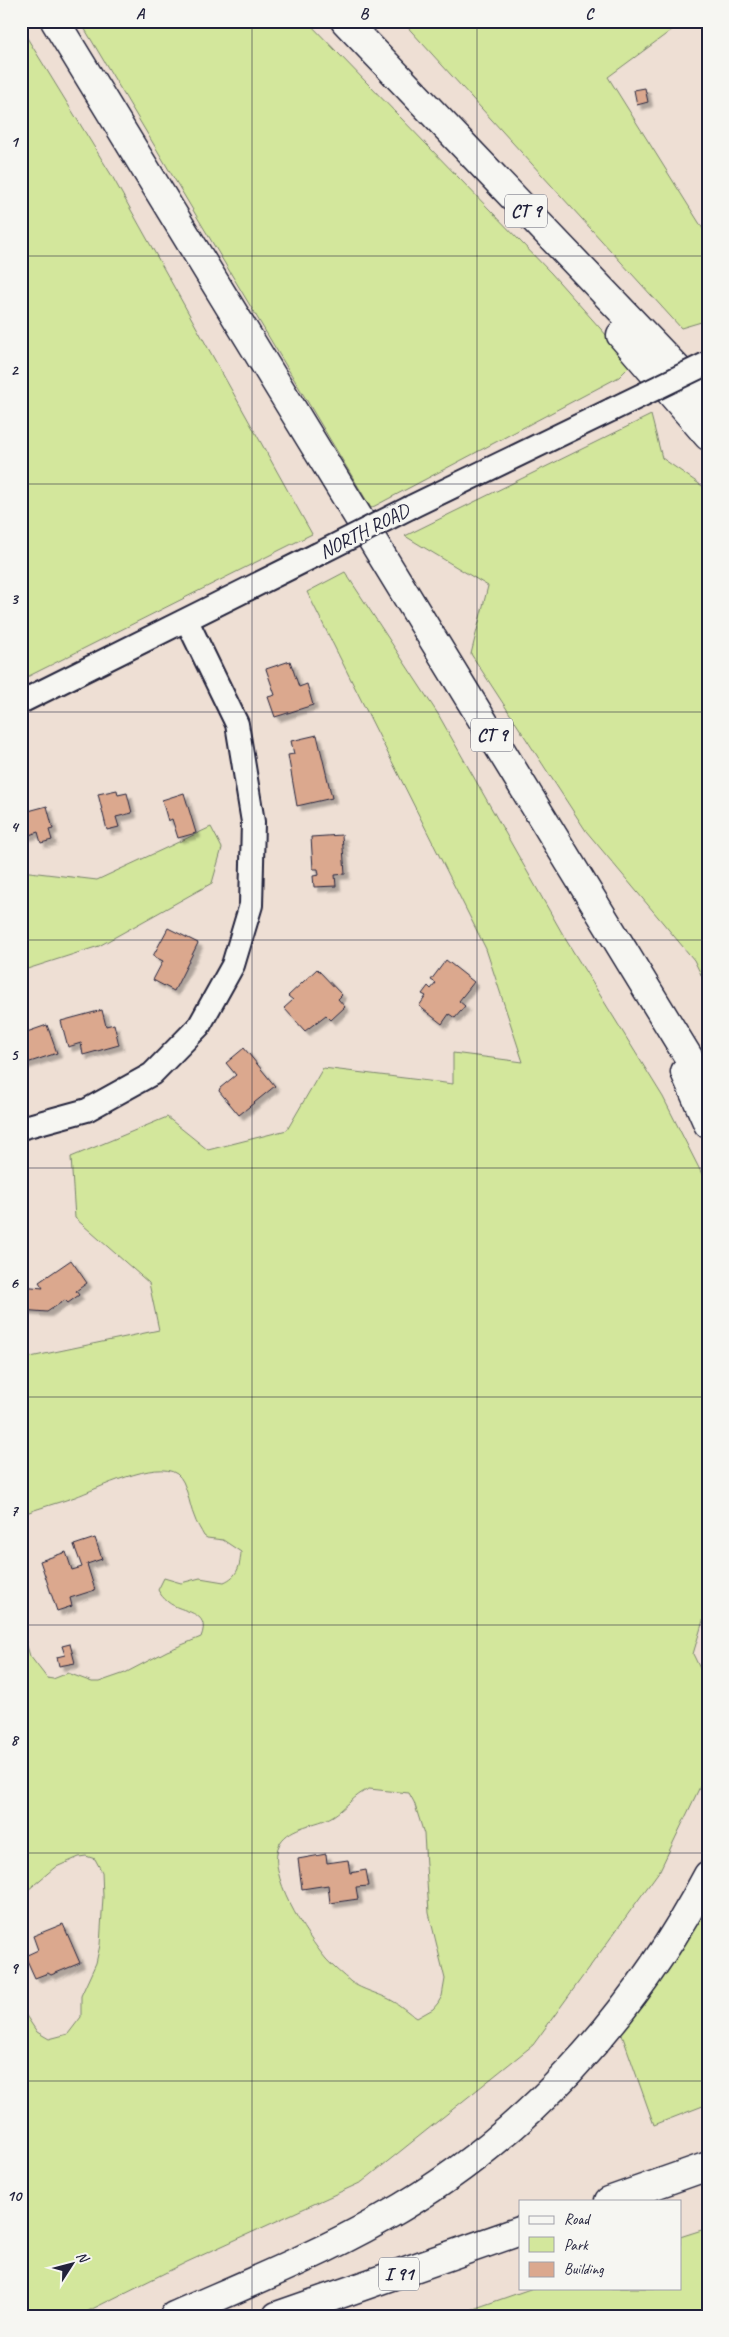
<svg xmlns="http://www.w3.org/2000/svg" width="729" height="2337" viewBox="0 0 729 2337" font-family="Caveat,sans-serif">
<style>
.green{fill:#d3e79c;stroke:#7a846c;fill-rule:evenodd}
.building{fill:#dba88e;stroke:#22223b;filter:url(#shadow)}
.lines{fill:none;stroke-linecap:round;stroke-linejoin:round}
.minor-casing{stroke:#22223b;stroke-width:26}
.highway-casing{stroke:#22223b;stroke-width:31}
.minor{stroke:#f6f6f2;stroke-width:22}
.highway{stroke:#f6f6f2;stroke-width:28}
.minor-bridge-casing{stroke:#22223b;stroke-width:26;stroke-linecap:butt}
.minor-bridge{stroke:#f6f6f2;stroke-width:22}
.grid{fill:none;stroke:#22223b;stroke-width:1;stroke-opacity:0.55}
.labels{text-anchor:middle;dominant-baseline:central;stroke-width:5;stroke-linejoin:round;paint-order:stroke}
.shield{fill:#f6f6f2;stroke:#626272;stroke-width:1}
.shield-label{font-size:19px;font-weight:bold;fill:#22223b}
.street-label{font-size:20px;fill:#22223b;stroke:#f6f6f2}
.neatline{fill:none;stroke:#22223b;stroke-width:2}
.grid-label{font-size:16px;text-anchor:middle;font-weight:bold;fill:#22223b}
</style>
<defs>
<filter id="shadow"><feDropShadow dx="4.5" dy="4.5" stdDeviation="1" flood-color="#0004"/></filter>
</defs>
<rect width="100%" height="100%" fill="#eedfd4"/>
<filter id="ink" filterUnits="userSpaceOnUse"><feTurbulence type="fractalNoise" baseFrequency=".02" numOctaves="2"/><feDisplacementMap in="SourceGraphic" scale="10" xChannelSelector="R" yChannelSelector="G"/><feConvolveMatrix kernelMatrix="1 2 1 2 8 2 1 2 1" color-interpolation-filters="sRGB"/></filter>
<g filter="url(#ink)">
<!-- green -->
<path class="green" d="M80 21H307L551 273 632 364 619 377 371 508Z
M402 21H684L608 77 708 237V320L681 328Z
M21 28 112 176 312 534 21 680Z
M651 415 662 458 708 490V989L694 960 586 831 471 654 488 586 405 536Z
M345 572 438 714 566 940 663 1097 708 1186 706 1237 708 1264V1604L693 1654 708 1685V1770L660 1870 533 2045 362 2182 187 2262 78 2316H21V2008L37 2032 49 2039 68 2034 81 2017V1996L96 1963 100 1945 103 1897 102 1872 95 1859 86 1856 79 1857 54 1868 21 1896V1626L30 1656 47 1678 53 1679 68 1673 92 1682H99L125 1673 167 1651 201 1637C212 1610 181 1613 168 1602 164 1599 160 1594 158 1590L164 1578 181 1583 200 1578 224 1582C238 1576 240 1566 241 1552L223 1540 207 1538 204 1536C201 1530 196 1523 194 1516 189 1505 187 1481 177 1474 156 1459 97 1489 75 1497 58 1503 38 1508 21 1515V1359L159 1330 149 1283 75 1218 71 1157 167 1117 208 1150 287 1130 323 1068 453 1084V1053L523 1062 486 949 307 592ZM369 1789 409 1793 414 1802 424 1834 429 1913 445 1979 442 1996 438 2003 433 2009 417 2018C408 2013 400 2004 389 1999 377 1993 363 1990 351 1982 343 1975 333 1967 326 1959 307 1936 264 1872 280 1843 291 1825 317 1826 333 1816 346 1808 354 1795 369 1789Z
M211 827 222 848 212 883 99 946 21 971V871L97 880Z
M708 1899V2104L654 2125 620 2029Z
M708 2228V2316H453L533 2288H680V2237Z"/>
<!-- building -->
<path class="building" d="M645 88 648 102 637 105 634 90Z
M290 661 299 687 307 684 313 705 275 717 268 697 275 695 266 669Z
M317 735 332 798 297 806 288 755 294 754 291 741Z
M117 790 118 795 127 793 132 813 116 817 119 827 107 830 98 794Z
M184 793 196 833 178 838 172 819 168 821 162 800Z
M47 806 53 829 49 830 52 840 41 843 38 832 26 836 24 827 21 828V813Z
M342 835 345 874 335 875 336 886 314 887 313 876 319 875 318 869H313L311 837Z
M168 928 198 943 174 991 153 980 163 961 153 956Z
M446 960 474 982 459 1001 465 1006 455 1018 449 1014 442 1024 419 1006 426 996 422 994 428 986 431 989 436 983 431 980Z
M317 969 342 995 338 999 345 1007 331 1020 326 1015 305 1031 284 1008 293 1000 288 996Z
M102 1010 106 1026 114 1024 119 1045 83 1055 81 1043 68 1047 61 1021Z
M47 1025 57 1053 21 1065V1034Z
M244 1048 275 1086 239 1115 219 1091 220 1088 236 1075 226 1063Z
M71 1260 87 1283 76 1291 79 1295 68 1303 65 1300 47 1312 21 1310V1286L43 1288 39 1282Z
M95 1538 102 1559 87 1564 95 1590 70 1598 72 1606 57 1611 40 1561 66 1552 72 1570 82 1567 74 1545Z
M70 1644 75 1663 59 1666 57 1657 65 1655 62 1646Z
M326 1854 327 1863 348 1860 350 1873 366 1870 369 1886 356 1887 358 1899 330 1903 328 1885 302 1889 298 1859Z
M63 1924 80 1963 51 1975 48 1973 35 1978 25 1956 38 1950 33 1936Z"/>
<g class="lines">
<!-- minor casing -->
<g class="minor-casing">
<path id="minor" d="M411 507 611 410
M21 702 316 555
M21 1128 87 1110 152 1074 199 1026 233 965 251 905 253 822 237 724 187 621"/>
</g>
<!-- highway casing -->
<g class="highway-casing">
<path id="highway" d="M55 21 708 1089
M345 21 708 401
M621 335 708 436
M685 1072 708 1124
M609 2201 708 2166
M174 2316C244 2285 316 2256 383 2218 523 2140 634 2016 708 1875
M277 2316 520 2231"/>
</g>
<!-- minor -->
<use href="#minor" class="minor"/>
<!-- highway -->
<use href="#highway" class="highway"/>
<!-- minor-bridge casing -->
<g class="minor-bridge-casing">
<path id="minor-bridge" d="M611 410 708 363
M316 555 411 507"/>
</g>
<!-- minor-bridge -->
<use href="#minor-bridge" class="minor-bridge"/>
</g>
</g>
<!-- grid -->
<path class="grid" d="M252 21V2316M477 21V2316M21 256H708M21 484H708M21 712H708M21 940H708M21 1168H708M21 1397H708M21 1625H708M21 1853H708M21 2081H708"/>
<g class="labels">
<!-- shield labels -->
<g class="shield">
<rect x="505" y="194.5" width="42" height="33" rx="4"/>
<rect x="471" y="718.5" width="42" height="33" rx="4"/>
<rect x="379" y="2257.5" width="40" height="33" rx="4"/>
</g>
<g class="shield-label">
<text x="526" y="211">CT 9</text>
<text x="492" y="735">CT 9</text>
<text x="399" y="2274">I 91</text>
</g>
<!-- street labels -->
<g class="street-label">
<text transform="translate(364 531) rotate(-27)">NORTH ROAD</text>
</g>
</g>
<!-- margin -->
<rect width="729" height="2337" fill="none" stroke="#f6f6f2" stroke-width="55"/>
<!-- legend -->
<rect x="519" y="2200" width="162" height="90" fill="#f6f6f2" stroke="#a1a1a9"/>
<rect x="529" y="2216" width="25" height="8" fill="#f6f6f2" stroke="#a1a1a9"/>
<text x="564" y="2224" font-size="15" fill="#22223b">Road</text>
<rect x="529" y="2237" width="25" height="15" fill="#d3e79c" stroke="#a1a1a9"/>
<text x="564" y="2250" font-size="15" fill="#22223b">Park</text>
<rect x="529" y="2262" width="25" height="15" fill="#dba88e" stroke="#a1a1a9"/>
<text x="564" y="2274" font-size="15" fill="#22223b">Building</text>
<!-- north arrow -->
<g transform="translate(72 2264) rotate(54)" stroke="#f6f6f2" stroke-width="4" paint-order="stroke">
<path d="M0-4L9 19L0 12L-9 19Z" fill="#22223b"/>
<text y="-8" font-size="14" font-weight="bold" text-anchor="middle" fill="#22223b">N</text>
</g>
<rect x="28" y="28" width="674" height="2282" class="neatline"/>
<g class="grid-label">
<text x="140" y="19">A</text>
<text x="364" y="19">B</text>
<text x="589" y="19">C</text>
<text x="14" y="147">1</text>
<text x="14" y="375">2</text>
<text x="14" y="604">3</text>
<text x="14" y="832">4</text>
<text x="14" y="1060">5</text>
<text x="14" y="1288">6</text>
<text x="14" y="1516">7</text>
<text x="14" y="1745">8</text>
<text x="14" y="1973">9</text>
<text x="14" y="2201">10</text>
</g>
</svg>
